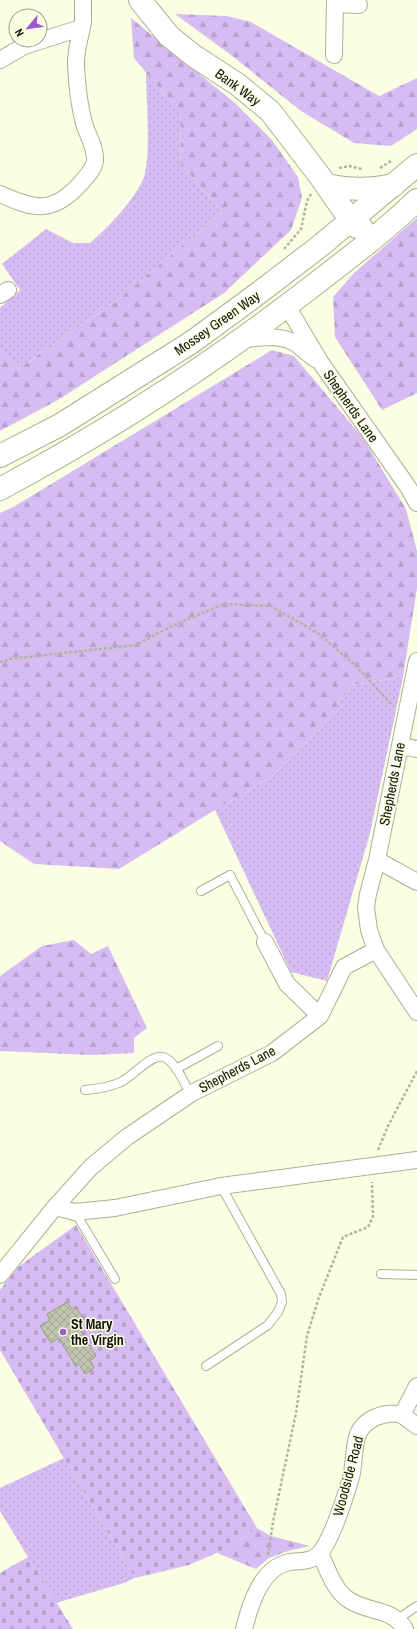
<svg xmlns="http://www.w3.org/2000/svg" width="417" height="1629" viewBox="0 0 417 1629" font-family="'Archivo Narrow',sans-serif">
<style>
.grass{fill:url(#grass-dots)}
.forest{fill:url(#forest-firs)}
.cemetery{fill:url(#cemetery-stones)}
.building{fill:url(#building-cross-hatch);stroke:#989c83}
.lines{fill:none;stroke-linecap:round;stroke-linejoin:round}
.lane-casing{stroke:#abb095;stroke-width:10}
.street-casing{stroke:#abb095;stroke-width:18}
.secondary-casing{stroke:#abb095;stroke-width:24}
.path{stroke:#b1b59f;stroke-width:2.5;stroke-dasharray:3 2;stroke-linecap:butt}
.lane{stroke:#fff;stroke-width:8}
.street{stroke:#fff;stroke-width:16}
.secondary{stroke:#fff;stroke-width:22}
.poi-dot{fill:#9b5ad0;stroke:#faffe3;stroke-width:1.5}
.labels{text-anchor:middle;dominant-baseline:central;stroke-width:3;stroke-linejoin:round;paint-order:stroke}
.street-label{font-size:14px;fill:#13150b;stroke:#faffe3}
.poi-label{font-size:14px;font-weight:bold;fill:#13150b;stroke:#faffe3;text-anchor:start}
</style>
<defs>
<pattern id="grass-dots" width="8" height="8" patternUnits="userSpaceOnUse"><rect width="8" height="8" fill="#d7bcf3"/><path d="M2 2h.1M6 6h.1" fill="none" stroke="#b8a1cf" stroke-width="1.8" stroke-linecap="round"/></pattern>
<pattern id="forest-firs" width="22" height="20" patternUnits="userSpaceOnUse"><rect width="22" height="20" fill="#d7bcf3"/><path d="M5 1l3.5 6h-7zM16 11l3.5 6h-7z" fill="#b8a1cf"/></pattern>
<pattern id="cemetery-stones" width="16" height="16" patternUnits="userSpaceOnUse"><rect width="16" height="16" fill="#d7bcf3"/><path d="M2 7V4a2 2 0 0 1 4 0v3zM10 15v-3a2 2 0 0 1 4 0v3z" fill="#b8a1cf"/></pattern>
<pattern id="building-cross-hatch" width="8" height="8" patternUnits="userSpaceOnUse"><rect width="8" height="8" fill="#c1c5ab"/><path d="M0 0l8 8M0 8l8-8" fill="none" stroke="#a5a892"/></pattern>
</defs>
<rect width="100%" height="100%" fill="#faffe3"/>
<!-- grass -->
<path class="grass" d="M146 72 164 94 180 109 181 164 222 212 120 298 18 369 0 348V308L20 290 2 264 46 229 73 243H90C110 225 129 206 142 182 152 163 146 97 146 72Z
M403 677 370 833 327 981 291 972 215 810 270 778 320 729 352 685Z
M64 1458 135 1578 124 1583 56 1603 0 1511V1488Z"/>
<!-- forest -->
<path class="forest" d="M175 14 227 16 251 22 379 96 417 78V129L391 146 354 143 301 111 231 55Z
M131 18 235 103 272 140 298 177 302 198 291 230 224 293 58 400 0 431V348L18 369 120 298 222 212 181 164 180 110 164 94 134 58Z
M417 218V393L382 410 335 337 333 297 354 273Z
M272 350 294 356 363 438 406 509 417 551V588L403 677 352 685 320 729 270 778 215 810 119 869 34 864 0 841V513L15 506Z
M74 940 91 954 108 946 147 1028 134 1038V1053L92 1055 0 1051V976L42 946Z
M257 1528 271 1536 310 1546 288 1551 269 1558 256 1569 217 1553 226 1549Z"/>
<!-- cemetery -->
<path class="cemetery" d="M76 1225 257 1528 226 1549 189 1565 135 1578 0 1350V1290L18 1267Z
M28 1557 73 1629H0V1573Z"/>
<!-- building -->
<path class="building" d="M67 1302 72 1309 76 1307 84 1320 77 1324 96 1356 90 1360 94 1368 85 1374 79 1364 76 1367 59 1338 51 1343 40 1326 50 1320 47 1314Z"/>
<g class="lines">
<!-- lane casing -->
<g class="lane-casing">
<path id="lane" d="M201 891 230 875 265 942
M176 1069 218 1046
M85 1090C98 1089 110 1087 121 1082 133 1076 151 1054 163 1057 175 1060 185 1084 190 1094
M75 1212 115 1279
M381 1274 417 1275
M206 1366 268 1325 278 1312 282 1302 281 1294 221 1186
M398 1619 417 1606"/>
</g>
<!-- street casing -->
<g class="street-casing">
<path id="street" d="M335 4 359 5
M334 55 335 0
M0 60 24 46 81 28
M0 194C35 210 53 214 81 183 86 177 94 169 95 161 96 147 87 135 84 123 79 105 77 85 76 66 75 51 81 36 83 21 83 14 83 7 83 0
M0 295 8 290
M287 306 321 363 408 487 417 503
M242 339C259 338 279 334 295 343 302 348 308 354 315 359
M400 746 417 749
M377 860 417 882
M265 942 287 984 320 1016
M376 950 417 1012
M55 1207 75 1212 115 1208 221 1186 417 1160
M0 1275 55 1207 91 1167 127 1137 192 1093 272 1053 320 1016 344 967 376 950 369 930 366 907 368 894 377 860 417 661
M402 1415 417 1426
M320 1553C327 1568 334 1591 349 1600 368 1613 391 1607 405 1629
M244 1629C250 1605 261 1567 290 1562 300 1561 311 1562 319 1554 326 1547 332 1532 336 1522 342 1506 348 1490 352 1473 354 1461 354 1448 357 1437 363 1418 385 1411 402 1415L417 1386"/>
</g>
<!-- secondary casing -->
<g class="secondary-casing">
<path id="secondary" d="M140 0 169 36 194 56 237 84 270 111 319 175 351 221 357 227 362 228
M326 185C352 190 368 190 394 185
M0 456 60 425 192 342 256 295 320 246 417 165
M0 489C112 429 220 359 319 281 353 255 387 229 417 200"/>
</g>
<!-- path -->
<path class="path" d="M339 168 349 166 362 169
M380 168 391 161
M284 249 301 229 307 201 311 194
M0 662 10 659 136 645 170 627 224 604 271 606 319 634 355 665 393 706
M378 1150 388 1126 417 1071
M268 1555 273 1522 296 1413 307 1336 318 1300 343 1237 368 1227 373 1216 372 1182"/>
<!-- lane -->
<use href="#lane" class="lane"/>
<!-- street -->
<use href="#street" class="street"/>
<!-- secondary -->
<use href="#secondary" class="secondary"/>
</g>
<!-- markers -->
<circle class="poi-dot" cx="63" cy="1332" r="4"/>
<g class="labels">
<!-- street labels -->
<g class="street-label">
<text transform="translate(238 87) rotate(36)">Bank Way</text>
<text transform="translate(217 323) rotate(-35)">Mossey Green Way</text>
<text transform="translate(351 406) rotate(55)">Shepherds Lane</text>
<text transform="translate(392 784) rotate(-79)">Shepherds Lane</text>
<text transform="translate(237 1069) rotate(-28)">Shepherds Lane</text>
<text transform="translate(348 1476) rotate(-75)">Woodside Road</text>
</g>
<!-- poi labels -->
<g class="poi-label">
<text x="71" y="1324">St Mary<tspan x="71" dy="16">the Virgin</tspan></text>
</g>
</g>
<!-- north arrow -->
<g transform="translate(28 28) rotate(241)"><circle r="19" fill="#faffe3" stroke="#9ea18d"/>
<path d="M0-3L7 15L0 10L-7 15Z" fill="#9b5ad0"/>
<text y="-6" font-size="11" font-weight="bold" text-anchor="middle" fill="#13150b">N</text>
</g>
</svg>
